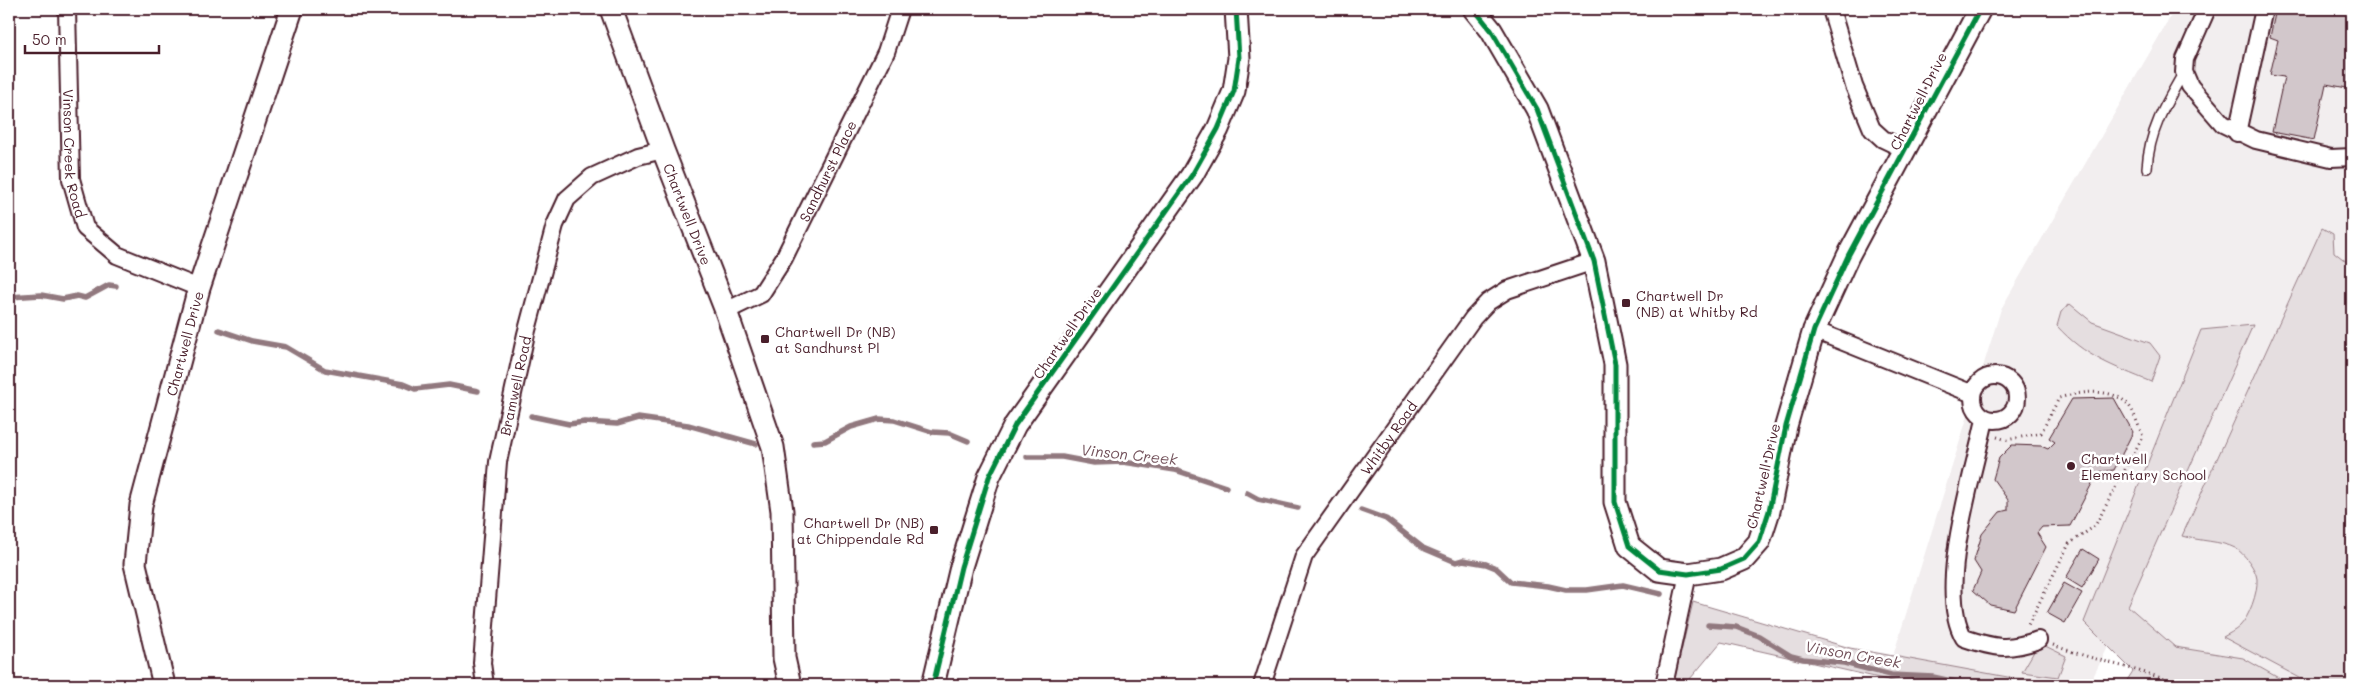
<svg xmlns="http://www.w3.org/2000/svg" width="2361" height="694" viewBox="0 0 2361 694" font-family="Mali,sans-serif">
<style>
.built{fill:#f2eeef}
.green{fill:#e5dee0;stroke:#987e86}
.lines{fill:none;stroke-linecap:round;stroke-linejoin:round}
.stream{stroke:#91787e;stroke-width:5.5}
.building{fill:#d2c7cb;stroke:#4a1f2b}
.service-casing{stroke:#4a1f2b;stroke-width:12}
.minor-casing{stroke:#4a1f2b;stroke-width:20}
.tertiary-casing{stroke:#4a1f2b;stroke-width:25}
.path{stroke:#4a1f2b;stroke-width:3;stroke-dasharray:1 4;stroke-linecap:butt}
.service{stroke:#fff;stroke-width:9}
.minor{stroke:#fff;stroke-width:16}
.tertiary{stroke:#fff;stroke-width:21}
.cycleway-casing{stroke:#fff;stroke-width:8}
.cycleway{stroke:#00873e;stroke-width:5}
.poi-dot{fill:#4a1f2b;stroke:#fff;stroke-width:2}
.labels{text-anchor:middle;dominant-baseline:central;stroke-width:5;stroke-linejoin:round;paint-order:stroke}
.street-label{font-size:14px;fill:#4a1f2b;stroke:#fff}
.poi-label{font-size:14px;fill:#4a1f2b;stroke:#fff;text-anchor:start}
.water-label{font-size:15px;font-style:italic;fill:#74535c;stroke:#fff}
</style>
<rect width="100%" height="100%" fill="#fff"/>
<filter id="ink" filterUnits="userSpaceOnUse"><feTurbulence type="fractalNoise" baseFrequency=".02" numOctaves="2"/><feDisplacementMap in="SourceGraphic" scale="10" xChannelSelector="R" yChannelSelector="G"/><feConvolveMatrix kernelMatrix="1 2 1 2 8 2 1 2 1" color-interpolation-filters="sRGB"/></filter>
<g filter="url(#ink)">
<!-- built -->
<path class="built" d="M2175 9H2352V685H2291L2243 658 2175 647 2128 607 2089 685H2015L1892 659 2001 309Z"/>
<!-- green -->
<path class="green" d="M2322 228 2333 234 2334 252 2352 266V680L2349 685H2313L2223 637C2228 634 2235 631 2240 626 2249 617 2258 593 2257 579 2256 569 2244 553 2235 548 2222 541 2198 541 2182 536Z
M2070 304 2092 322 2150 343 2160 356 2151 382C2113 366 2085 357 2057 326L2061 312Z
M2253 325 2128 606 2175 647 2243 658 2291 685H2124L2133 671 2084 622 2201 330Z
M1693 602 1850 648 2013 678 2062 680 2088 685H1910L1721 642 1685 685H1679L1675 677Z
M2039 643 2066 656 2058 677 2022 672Z"/>
<g class="lines">
<!-- stream -->
<path class="stream" d="M9 297 41 295 63 299 77 296 85 298 109 285 116 286
M219 330 252 341 286 347 325 370 403 384 415 389 449 385 478 391
M531 416 569 424 585 422 617 424 638 418 688 425 756 444
M813 442 825 441 851 427 879 419 894 420 932 432 949 433 968 441
M1027 457H1062L1094 463 1123 462 1150 466 1175 470 1226 487
M1247 493 1258 499 1298 508
M1361 510 1386 519 1423 548 1456 562 1463 560 1486 564 1496 568 1511 582 1548 586 1566 590H1587L1623 585 1661 594
M1708 625 1736 627 1759 636 1791 656 1803 659 1844 663 1891 675 1933 677 1969 685"/>
</g>
<!-- building -->
<path class="building" d="M2276 9H2352V89L2326 84 2314 140 2272 132 2284 77 2270 75 2278 40 2270 37Z
M2114 398 2133 432 2114 470 2098 472 2070 526 2042 527 2037 533 2046 547 2014 610 1990 605 1973 590 1981 572 1974 561 1982 534 2000 512 2008 510V500L1993 479 1999 458 2012 445 2041 446 2048 449 2055 442 2049 438 2072 399Z
M2083 549 2099 559 2082 588 2066 578Z
M2064 583 2082 593 2065 623 2047 613Z"/>
<g class="lines">
<!-- service casing -->
<g class="service-casing">
<path id="service" d="M2147 168C2149 131 2166 103 2184 72"/>
</g>
<!-- minor casing -->
<g class="minor-casing">
<g id="minor">
<path id="s1" d="M67 9 71 179 85 228 117 255 199 288"/>
<path d="M1831 9 1854 86 1872 129 1883 139 1906 150"/>
<path d="M2207 9 2185 59 2184 72 2190 86 2223 124 2256 140 2331 158 2352 157"/>
<path d="M2237 133 2264 9"/>
<path id="s2" d="M726 311 761 294 784 258 886 52 900 9"/>
<path d="M1814 330 1973 394"/>
<circle cx="1995" cy="398" r="22"/>
<path d="M1985 419C1974 474 1935 589 1964 638 1994 648 2008 651 2038 640"/>
<path id="s3" d="M485 685 482 663 498 462 526 334 555 225 567 199 592 177 638 156 663 150"/>
<path id="s4" d="M1262 685 1304 556 1473 318 1488 302 1507 290 1594 261"/>
<path d="M1664 685 1688 574"/>
</g>
</g>
<!-- tertiary casing -->
<g class="tertiary-casing">
<g id="tertiary">
<path id="s5" d="M611 9 663 150 726 311 773 447 782 511 784 658 790 685"/>
<path d="M1474 9 1491 30 1537 109 1594 261 1615 364V502L1629 546 1659 570 1688 574 1721 569 1744 559 1759 542 1769 511 1786 426 1814 330 1848 256 1980 9"/>
<path id="s6" d="M164 685 135 564 141 505 199 288 292 9"/>
<path d="M933 685 961 567 989 477 1015 425 1192 175 1218 129 1234 91 1239 58 1236 9"/>
</g>
</g>
<!-- path -->
<path class="path" d="M1997 437 2007 440 2041 433 2059 398C2082 391 2118 386 2132 410 2136 418 2139 428 2143 436L2095 526 2069 544 2028 625
M2053 645C2095 661 2138 668 2180 685"/>
<!-- service -->
<use href="#service" class="service"/>
<!-- minor -->
<use href="#minor" class="minor"/>
<!-- tertiary -->
<use href="#tertiary" class="tertiary"/>
<!-- cycleway casing -->
<g class="cycleway-casing">
<path id="cycleway" d="M1474 9 1491 30 1537 109 1594 261 1615 364V502L1629 546 1659 570 1688 574 1721 569 1744 559 1759 542 1769 511 1786 426 1814 330 1848 256 1980 9
M933 685 961 567 989 477 1015 425 1192 175 1218 129 1234 91 1239 58 1236 9"/>
</g>
<!-- cycleway -->
<use href="#cycleway" class="cycleway"/>
</g>
</g>
<!-- markers -->
<g class="poi-dot">
<rect x="1621" y="298" width="10" height="10" rx="2.5"/>
<rect x="760" y="334" width="10" height="10" rx="2.5"/>
<circle cx="2071" cy="466" r="5"/>
<rect x="929" y="525" width="10" height="10" rx="2.5"/>
</g>
<g class="labels">
<!-- street labels -->
<g class="street-label">
<text transform="translate(1918 101) rotate(-63)">Chartwell Drive</text>
<text stroke="none"><textPath href="#s1" startOffset="145">Vinson Creek Road</textPath></text>
<text stroke="none"><textPath href="#s2" startOffset="179">Sandhurst Place</textPath></text>
<text stroke="none"><textPath href="#s5" startOffset="219">Chartwell Drive</textPath></text>
<text transform="translate(1067 333) rotate(-55)">Chartwell Drive</text>
<text stroke="none"><textPath href="#s6" startOffset="351">Chartwell Drive</textPath></text>
<text stroke="none"><textPath href="#s3" startOffset="302">Bramwell Road</textPath></text>
<text stroke="none"><textPath href="#s4" startOffset="281">Whitby Road</textPath></text>
<text transform="translate(1763 476) rotate(-77)">Chartwell Drive</text>
</g>
<!-- poi labels -->
<g class="poi-label">
<text x="1636" y="295">Chartwell Dr<tspan x="1636" dy="16">(NB) at Whitby Rd</tspan></text>
<text x="775" y="331">Chartwell Dr (NB)<tspan x="775" dy="16">at Sandhurst Pl</tspan></text>
<text x="2081" y="458">Chartwell<tspan x="2081" dy="16">Elementary School</tspan></text>
<text x="924" y="522" text-anchor="end">Chartwell Dr (NB)<tspan x="924" dy="16">at Chippendale Rd</tspan></text>
</g>
<!-- water labels -->
<g class="water-label">
<text transform="translate(1129 454) rotate(6)">Vinson Creek</text>
<text transform="translate(1853 654) rotate(10)">Vinson Creek</text>
</g>
</g>
<!-- margin -->
<rect width="2361" height="694" fill="none" stroke="#fff" stroke-width="30"/>
<rect x="15" y="15" width="2331" height="664" fill="none" stroke="#4a1f2b" stroke-width="2" filter="url(#ink)"/>
<!-- scale -->
<path d="M25 45v8h134v-8" fill="none" stroke="#4a1f2b" stroke-width="2.5"/>
<text x="32" y="45" font-size="15" fill="#4a1f2b" stroke="#ffffff" stroke-width="4" paint-order="stroke">50 m</text>
</svg>
